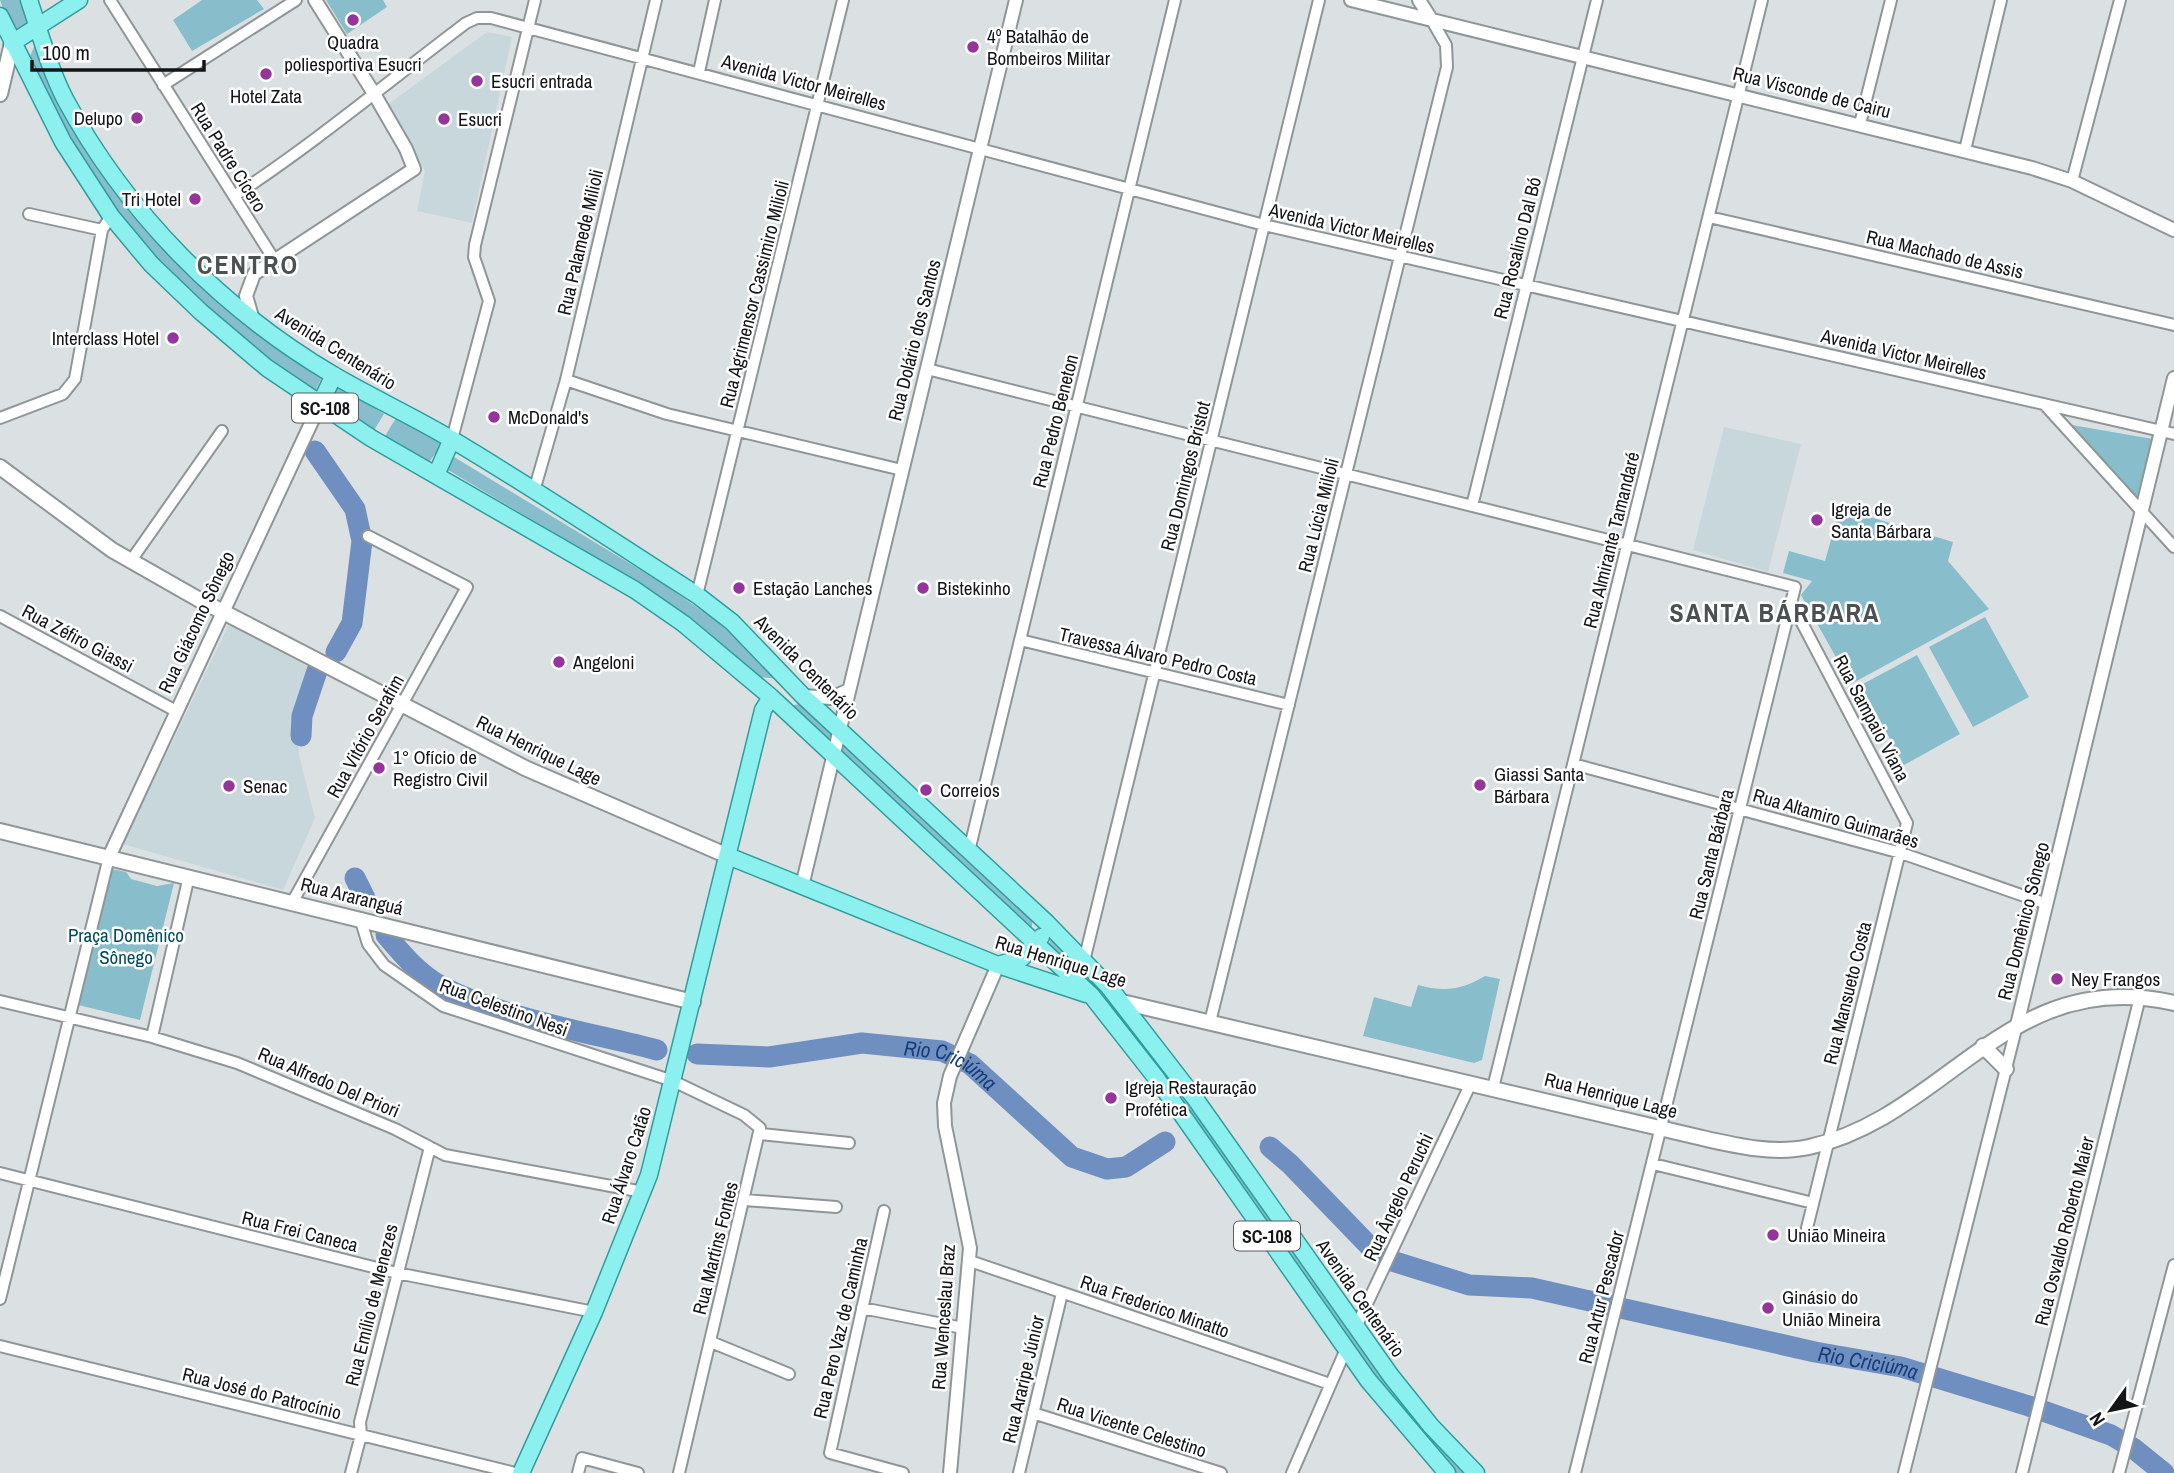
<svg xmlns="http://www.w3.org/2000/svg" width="2174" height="1473" viewBox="0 0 2174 1473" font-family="'Archivo Narrow',sans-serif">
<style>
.built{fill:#c8d7db}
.green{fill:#88bdcb}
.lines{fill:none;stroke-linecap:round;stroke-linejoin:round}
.river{stroke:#708fc1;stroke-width:21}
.minor-casing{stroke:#909597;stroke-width:14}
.tertiary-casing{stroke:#909597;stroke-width:16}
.secondary-casing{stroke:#909597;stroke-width:18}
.primary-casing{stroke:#309d9c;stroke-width:19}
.minor{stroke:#fff;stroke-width:10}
.tertiary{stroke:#fff;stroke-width:12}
.secondary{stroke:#fff;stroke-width:14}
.primary{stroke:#8cf0ef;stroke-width:16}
.poi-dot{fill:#95349b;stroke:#fff;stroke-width:2.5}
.labels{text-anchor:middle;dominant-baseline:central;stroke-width:5;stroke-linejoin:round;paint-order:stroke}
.shield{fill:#fff;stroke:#5a5b5c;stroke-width:2}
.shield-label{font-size:18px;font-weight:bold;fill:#131516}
.poi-label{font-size:19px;fill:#131516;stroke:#fff;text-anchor:start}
.street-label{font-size:19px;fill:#131516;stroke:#fff}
.park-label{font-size:19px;fill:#004c5a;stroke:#fff}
.water-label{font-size:21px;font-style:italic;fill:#173e7b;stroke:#fff}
.district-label{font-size:26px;font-weight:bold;letter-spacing:2px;fill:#4b5051;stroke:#fff}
</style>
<rect width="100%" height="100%" fill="#dbe1e3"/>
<!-- built -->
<path class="built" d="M487 32 512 37 472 223 417 211 425 171 387 105Z
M1724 427 1801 444 1768 572 1693 550Z
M229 624 312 669 297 716 299 755 315 818 283 890 123 844Z"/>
<!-- green -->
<path class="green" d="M0 0H24L32 23 12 33Z
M202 0H257L264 9 192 51 173 20Z
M326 0H383L387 7 347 34Z
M36 42 149 230 323 375 315 391 239 338 136 239 68 143 28 61Z
M334 384 384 414 373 432 326 403Z
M396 418 443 444 429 462 385 436Z
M2066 424 2153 439 2136 500Z
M454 457 662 583 718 622 780 679 758 677 706 633 623 574 448 470Z
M1840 508 1953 542 1948 561 1989 609 1851 684 1801 595 1812 581 1783 573 1789 551 1825 561Z
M1985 617 2029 697 1973 727 1929 647Z
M1917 655 1960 734 1904 765 1861 685Z
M805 703 1033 916 1031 934 789 706Z
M112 869 126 872 131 879 157 886 174 883 140 1020 78 1005Z
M1052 936 1107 992 1471 1473H1453L1407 1424 1260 1221 1047 949Z
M1485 976 1500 979 1482 1060 1474 1063 1363 1036 1374 997 1411 1007 1418 985C1444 992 1462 990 1485 976Z"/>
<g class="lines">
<!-- river -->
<g class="river">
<path d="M315 451 355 509 362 541 352 623 336 652"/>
<path d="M301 736 302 716 317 671"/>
<path d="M355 878 365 898"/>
<path d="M386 935C402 954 419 974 441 986 504 1019 588 1032 657 1050"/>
<path id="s1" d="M697 1054 769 1057 862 1043 942 1051 970 1064 1072 1157 1107 1169 1126 1167 1165 1142"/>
<path d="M1270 1147 1290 1164 1376 1253"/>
<path id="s2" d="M1392 1261 1469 1285 1532 1288 1815 1352 1901 1367 2029 1406 2111 1435 2133 1448 2164 1473"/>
</g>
<!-- minor casing -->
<g class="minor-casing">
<path id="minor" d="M110 0 275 261
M699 72 715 0
M163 85 296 0
M1860 124 1891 0
M1965 150 2001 0
M2072 181 2120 0
M234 196C315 143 389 81 466 23L477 18H491L1264 225 2174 434
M29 214 102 230
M1709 217 2174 325
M927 369 1795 587 1575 1473
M566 380 667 414 902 470
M2044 404 2174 547
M0 418 63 394 75 379 102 230 111 216
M452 439 489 301 474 257 475 245 535 0
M534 491 566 380 656 0
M1472 506 1597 0
M130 562 222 431
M697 595 843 0
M1791 602 1907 823 1807 1228
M0 616 176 711
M1020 640 1289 705
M1573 764 1901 853 2047 904
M969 851 1175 0
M293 901 467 587 368 536
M360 918 368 944 384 965 443 1006 673 1081 744 1115 760 1128 679 1473
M1084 961 1319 0
M0 1001 152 1037 237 1063 395 1129 445 1155 643 1192
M1210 1022 1447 67 1446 45 1431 19
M152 1037 189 876
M1493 1088 1762 0
M761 1134 849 1143
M1653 1164 1813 1203
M0 1173 397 1273 594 1312
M745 1200 836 1207
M884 1211 830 1453 903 1473
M970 1261 1330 1384
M0 1299 109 857
M862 1308 963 1328
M1356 1327 1471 1083
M711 1342 789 1374
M0 1346 515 1473
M1033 1413 1221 1473
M351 1473 361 1435 360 1422 430 1147
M578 1473 582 1458 638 1473
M1019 1473 1062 1293
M1292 1473 1346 1349
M1904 1473 2017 1025
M2022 1473 2140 997
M2119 1473 2174 1265"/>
</g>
<!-- tertiary casing -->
<g class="tertiary-casing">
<path id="tertiary" d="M1351 0 2032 168 2072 181 2174 230
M1419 0 1431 19
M253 320 246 296 254 274 414 169 406 149 373 92 315 0
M803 696 831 698 849 690
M109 857 320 404
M802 886 1016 0
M2017 1025 2174 378
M950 1473 970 1248 945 1126 944 1103 950 1076 998 965"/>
</g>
<!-- secondary casing -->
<g class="secondary-casing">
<path id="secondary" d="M0 94 12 43
M0 467 112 550 198 599 525 768 728 856
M0 831 693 1002
M1122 1002 1698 1137C1733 1145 1773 1155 1809 1147 1946 1117 2008 965 2174 1003
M1983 1046 2006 1069"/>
</g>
<!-- primary casing -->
<g class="primary-casing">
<path id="primary" d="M29 0C40 33 49 68 65 99 127 214 223 310 335 376 373 398 414 417 451 439 535 489 616 543 697 595L732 622 803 696 1047 923 1109 987 1194 1097 1391 1376 1431 1426 1476 1473
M0 16 63 142 111 216 151 264 201 312 267 368 371 438 635 590 684 624 771 697 1091 995 1157 1079 1368 1380 1447 1473
M12 43 79 0
M320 404 334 375
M436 475 452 439
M728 856 998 965 1086 994
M998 965 1022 958 1041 937
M521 1473 594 1312 649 1175 763 710 771 697"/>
</g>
<!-- minor -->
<use href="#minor" class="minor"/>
<!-- tertiary -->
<use href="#tertiary" class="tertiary"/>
<!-- secondary -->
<use href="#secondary" class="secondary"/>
<!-- primary -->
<use href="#primary" class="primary"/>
</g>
<!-- markers -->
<g class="poi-dot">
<circle cx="353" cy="20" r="7"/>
<circle cx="973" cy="47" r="7"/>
<circle cx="266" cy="74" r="7"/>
<circle cx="477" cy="81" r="7"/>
<circle cx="137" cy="118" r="7"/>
<circle cx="444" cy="119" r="7"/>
<circle cx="195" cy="199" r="7"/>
<circle cx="173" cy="338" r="7"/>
<circle cx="494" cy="417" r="7"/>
<circle cx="1817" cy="520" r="7"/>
<circle cx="739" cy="588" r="7"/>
<circle cx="923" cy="588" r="7"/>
<circle cx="559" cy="662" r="7"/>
<circle cx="379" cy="768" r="7"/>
<circle cx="1480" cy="785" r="7"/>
<circle cx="229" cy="786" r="7"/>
<circle cx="926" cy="790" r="7"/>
<circle cx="2057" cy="979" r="7"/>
<circle cx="1111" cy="1098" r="7"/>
<circle cx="1773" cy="1235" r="7"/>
<circle cx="1768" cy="1308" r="7"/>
</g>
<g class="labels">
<!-- shield labels -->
<g class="shield">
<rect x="292" y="393.5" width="66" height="29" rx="5"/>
<rect x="1234" y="1221.5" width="66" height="29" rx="5"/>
</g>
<g class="shield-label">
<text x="325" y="408">SC-108</text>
<text x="1267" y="1236">SC-108</text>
</g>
<!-- poi labels -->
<g class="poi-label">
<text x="987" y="36">4º Batalhão de<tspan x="987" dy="22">Bombeiros Militar</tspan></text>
<text x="353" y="42" text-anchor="middle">Quadra<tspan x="353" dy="22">poliesportiva Esucri</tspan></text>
<text x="491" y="81">Esucri entrada</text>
<text x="266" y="96" text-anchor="middle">Hotel Zata</text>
<text x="123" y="118" text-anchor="end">Delupo</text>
<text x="458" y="119">Esucri</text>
<text x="181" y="199" text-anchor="end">Tri Hotel</text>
<text x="159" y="338" text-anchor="end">Interclass Hotel</text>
<text x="508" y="417">McDonald's</text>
<text x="1831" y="509">Igreja de<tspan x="1831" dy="22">Santa Bárbara</tspan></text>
<text x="753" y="588">Estação Lanches</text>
<text x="937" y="588">Bistekinho</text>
<text x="573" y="662">Angeloni</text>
<text x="393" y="757">1° Ofício de<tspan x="393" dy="22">Registro Civil</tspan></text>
<text x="1494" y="774">Giassi Santa<tspan x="1494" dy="22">Bárbara</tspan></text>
<text x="243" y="786">Senac</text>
<text x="940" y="790">Correios</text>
<text x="2071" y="979">Ney Frangos</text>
<text x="1125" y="1087">Igreja Restauração<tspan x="1125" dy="22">Profética</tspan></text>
<text x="1787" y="1235">União Mineira</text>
<text x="1782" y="1297">Ginásio do<tspan x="1782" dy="22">União Mineira</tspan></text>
</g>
<!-- street labels -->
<g class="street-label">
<text transform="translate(804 82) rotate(15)">Avenida Victor Meirelles</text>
<text transform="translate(1812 92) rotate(14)">Rua Visconde de Cairu</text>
<text transform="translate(229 157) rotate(58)">Rua Padre Cícero</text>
<text transform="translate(1352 228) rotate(13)">Avenida Victor Meirelles</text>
<text transform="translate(580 242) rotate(-77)">Rua Palamede Milioli</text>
<text transform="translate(1517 248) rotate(-76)">Rua Rosalino Dal Bó</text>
<text transform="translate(1945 254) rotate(13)">Rua Machado de Assis</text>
<text transform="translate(754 294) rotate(-76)">Rua Agrimensor Cassimiro Milioli</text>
<text transform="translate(914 340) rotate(-76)">Rua Dolário dos Santos</text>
<text transform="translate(336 348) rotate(32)">Avenida Centenário</text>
<text transform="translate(1904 354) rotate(13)">Avenida Victor Meirelles</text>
<text transform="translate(1055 421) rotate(-76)">Rua Pedro Beneton</text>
<text transform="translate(1185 476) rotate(-76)">Rua Domingos Bristot</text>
<text transform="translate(1318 515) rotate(-76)">Rua Lúcia Milioli</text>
<text transform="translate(1611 540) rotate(-76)">Rua Almirante Tamandaré</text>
<text transform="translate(196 622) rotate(-65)">Rua Giácomo Sônego</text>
<text transform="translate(78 638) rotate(28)">Rua Zéfiro Giassi</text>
<text transform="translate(1158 656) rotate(13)">Travessa Álvaro Pedro Costa</text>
<text transform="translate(807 667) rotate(45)">Avenida Centenário</text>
<text transform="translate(1872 718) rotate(62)">Rua Sampaio Viana</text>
<text transform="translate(365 736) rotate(-61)">Rua Vitório Serafim</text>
<text transform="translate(539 750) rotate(26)">Rua Henrique Lage</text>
<text transform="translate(1836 818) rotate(16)">Rua Altamiro Guimarães</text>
<text transform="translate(1711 854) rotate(-76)">Rua Santa Bárbara</text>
<text transform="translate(352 896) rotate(14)">Rua Araranguá</text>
<text transform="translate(2023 921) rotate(-76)">Rua Domênico Sônego</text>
<text transform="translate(1061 961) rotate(17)">Rua Henrique Lage</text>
<text transform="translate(1847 993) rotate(-76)">Rua Mansueto Costa</text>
<text transform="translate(504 1007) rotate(20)">Rua Celestino Nesi</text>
<text transform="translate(329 1082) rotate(23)">Rua Alfredo Del Priori</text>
<text transform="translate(1611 1095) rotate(14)">Rua Henrique Lage</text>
<text transform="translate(626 1165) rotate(-72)">Rua Álvaro Catão</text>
<text transform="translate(1398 1197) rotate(-65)">Rua Ângelo Peruchi</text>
<text transform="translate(300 1231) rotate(14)">Rua Frei Caneca</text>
<text transform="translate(2064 1231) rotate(-76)">Rua Osvaldo Roberto Maier</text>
<text transform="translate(715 1248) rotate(-76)">Rua Martins Fontes</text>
<text transform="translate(1601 1297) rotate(-76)">Rua Artur Pescador</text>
<text transform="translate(1361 1298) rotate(55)">Avenida Centenário</text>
<text transform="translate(371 1305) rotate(-76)">Rua Emílio de Menezes</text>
<text transform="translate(1155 1306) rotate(19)">Rua Frederico Minatto</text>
<text transform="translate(943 1317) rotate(-86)">Rua Wenceslau Braz</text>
<text transform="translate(840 1328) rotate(-77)">Rua Pero Vaz de Caminha</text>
<text transform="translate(1023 1379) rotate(-77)">Rua Araripe Júnior</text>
<text transform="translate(262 1393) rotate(14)">Rua José do Patrocínio</text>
<text transform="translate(1132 1427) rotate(18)">Rua Vicente Celestino</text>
</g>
<!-- park labels -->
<g class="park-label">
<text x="126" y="935">Praça Domênico<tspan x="126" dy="22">Sônego</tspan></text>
</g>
<!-- water labels -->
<g class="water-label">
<text stroke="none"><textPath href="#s1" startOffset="259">Rio Criciúma</textPath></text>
<text stroke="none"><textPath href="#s2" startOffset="488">Rio Criciúma</textPath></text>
</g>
<!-- district labels -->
<g class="district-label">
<text x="248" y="264">CENTRO</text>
<text x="1775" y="612">SANTA BÁRBARA</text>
</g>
</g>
<!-- north arrow -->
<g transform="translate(2111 1410) rotate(237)" stroke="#ffffff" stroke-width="5" paint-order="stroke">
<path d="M0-5L12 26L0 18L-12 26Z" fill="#131516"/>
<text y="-10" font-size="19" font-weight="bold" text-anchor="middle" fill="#131516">N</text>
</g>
<!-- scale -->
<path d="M32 60v10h172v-10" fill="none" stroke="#131516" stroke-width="3.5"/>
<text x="42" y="60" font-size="21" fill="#131516" stroke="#ffffff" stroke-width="5" paint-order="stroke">100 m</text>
</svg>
